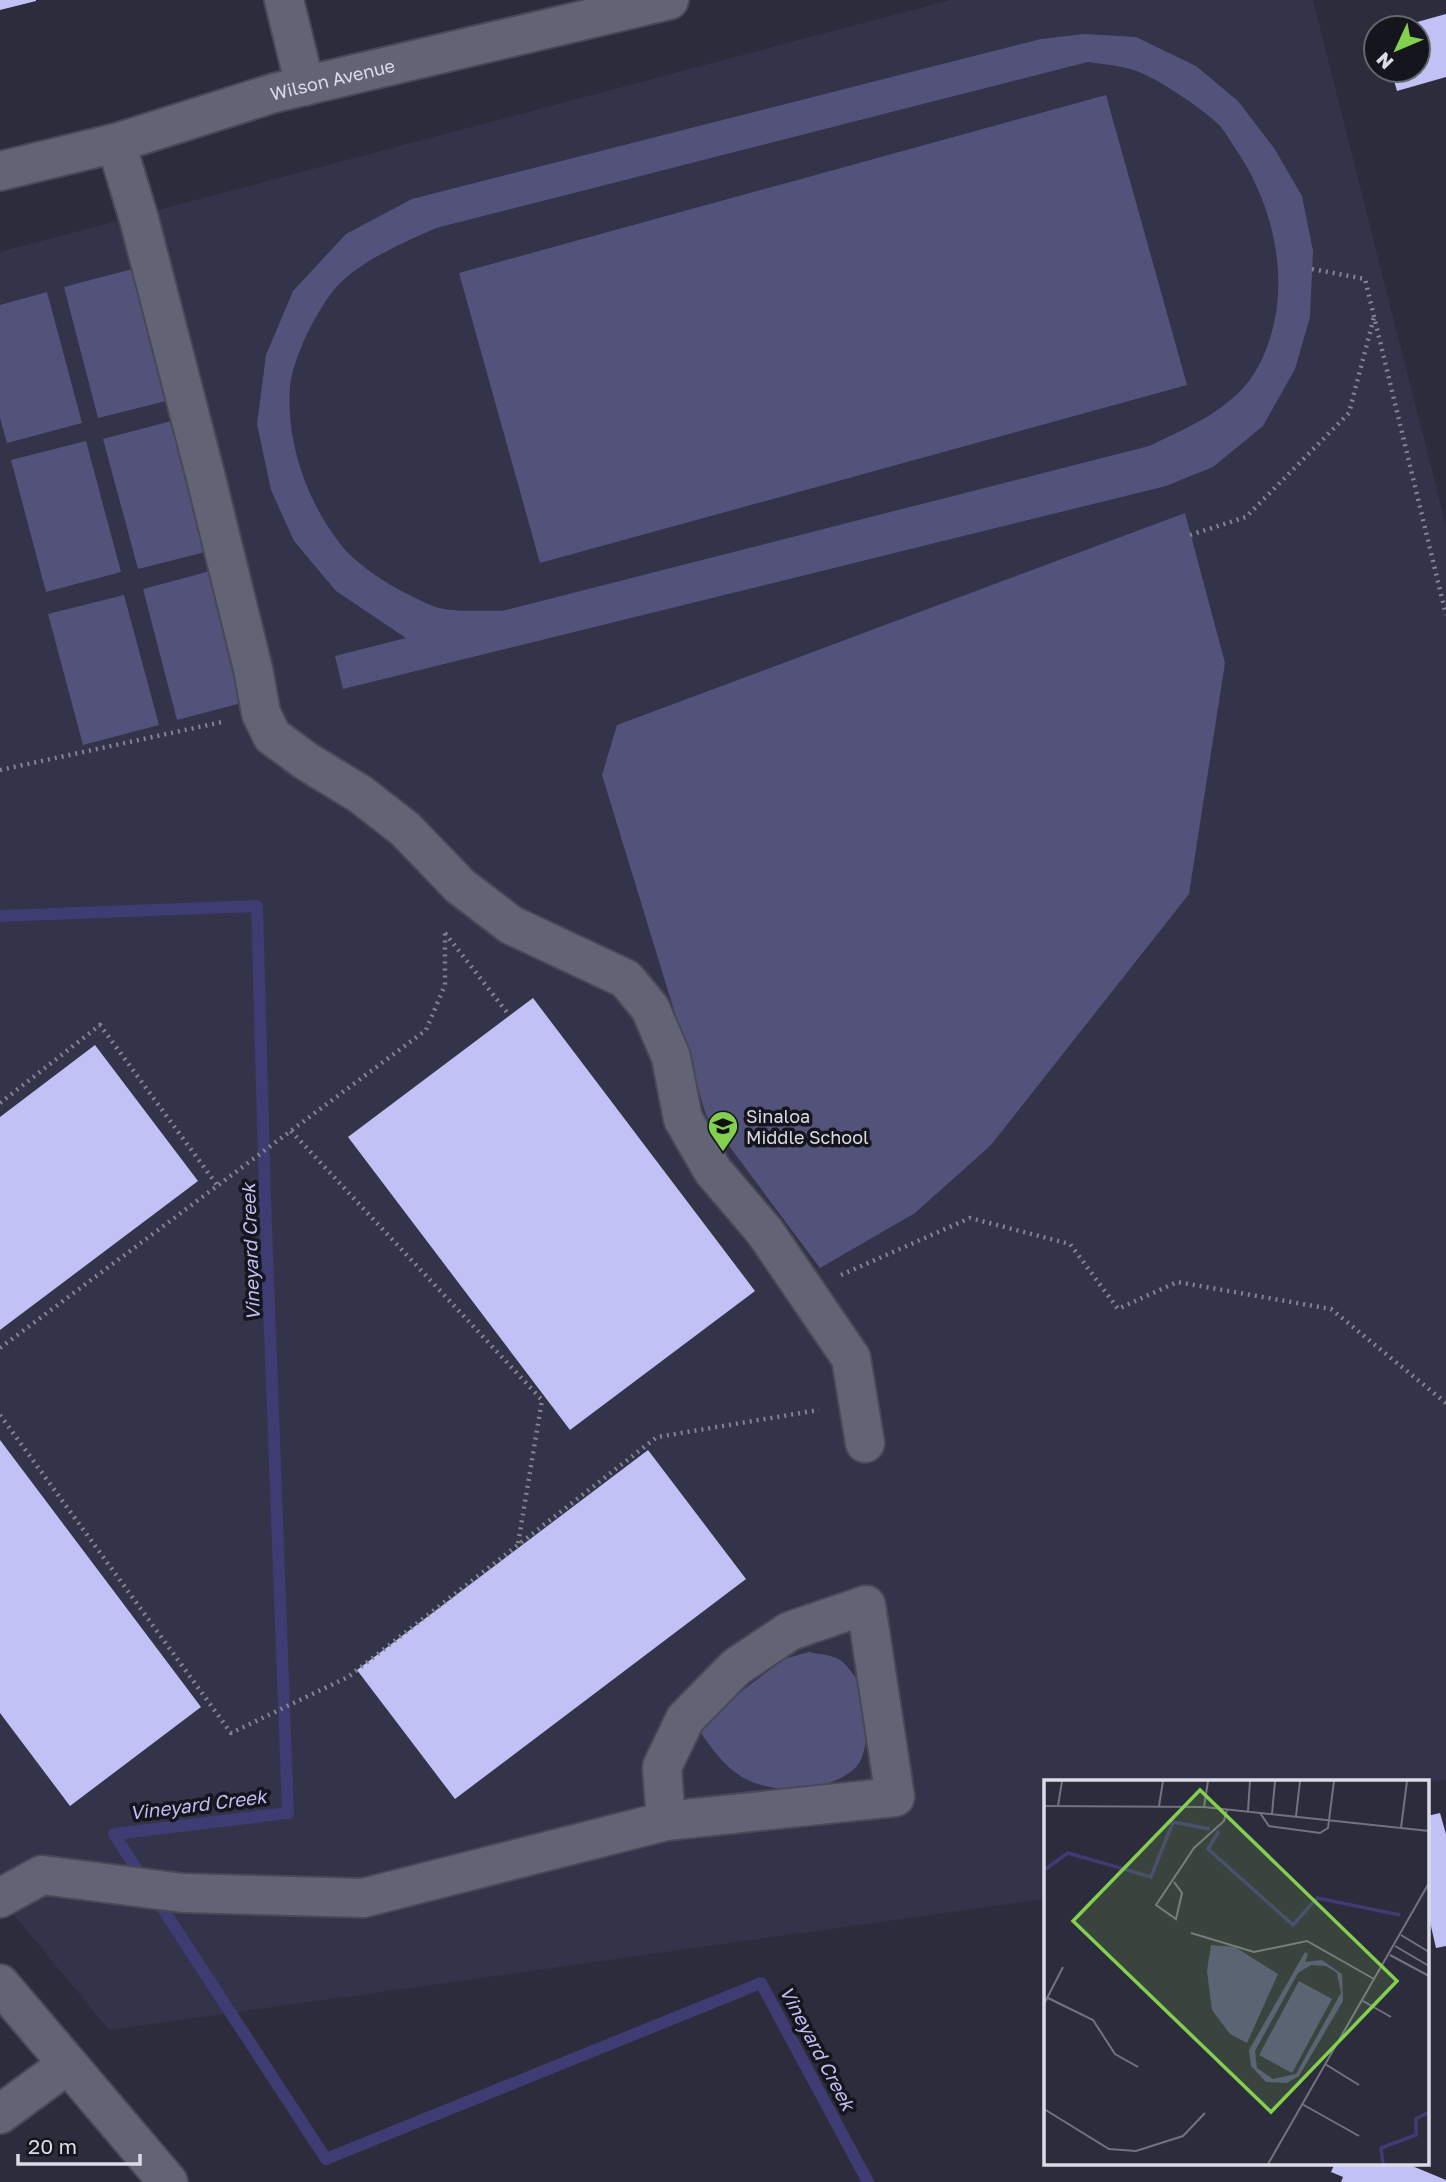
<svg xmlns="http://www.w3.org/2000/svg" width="1446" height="2182" viewBox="0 0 1446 2182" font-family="'Golos Text',sans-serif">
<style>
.built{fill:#33334a}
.green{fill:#53527a;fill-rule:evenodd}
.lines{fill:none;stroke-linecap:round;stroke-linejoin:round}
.stream{stroke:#3f3b73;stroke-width:12}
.building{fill:#c1c1f6}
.minor-casing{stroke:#494856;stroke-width:42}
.path{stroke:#848491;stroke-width:4.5;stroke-dasharray:2 5;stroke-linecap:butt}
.minor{stroke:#626375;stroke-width:38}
.labels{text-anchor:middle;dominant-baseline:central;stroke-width:7;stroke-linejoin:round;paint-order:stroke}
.street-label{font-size:18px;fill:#dcdce7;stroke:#15151d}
.poi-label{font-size:18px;fill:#dcdce7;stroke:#15151d;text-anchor:start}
.water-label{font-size:19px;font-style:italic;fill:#bfbff3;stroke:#15151d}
.inset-river{fill:none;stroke:#3f3b73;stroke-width:3.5}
.inset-road{fill:none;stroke:#727280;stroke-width:2}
.view{fill:#83d04e;fill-opacity:0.15;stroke:#83d04e;stroke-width:3.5}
.inset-edge{fill:none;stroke:#dcdce7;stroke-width:3.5}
</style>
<rect width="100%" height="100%" fill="#2c2c3c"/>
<!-- built -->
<path class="built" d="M950 0H1313L1446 526V1780L1427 1783V1781H1045V1899L109 2030 0 1898V252Z"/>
<!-- green -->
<path class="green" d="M1084 34 1136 37 1196 66 1238 101 1274 148 1302 196 1313 251 1310 317 1295 369 1263 426 1213 467 1166 486 343 689 335 656 406 638 336 591 294 541 271 490 257 424 266 355 293 291 346 234 412 199 1041 39ZM1088 62C1102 64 1116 65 1130 69 1152 74 1198 106 1216 122 1224 129 1229 139 1235 148 1277 209 1295 296 1259 365 1238 407 1189 427 1149 446L502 611C484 610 450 613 433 606 403 594 357 568 338 541 306 499 286 440 290 387 293 358 315 314 333 291 358 261 401 244 436 228Z
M1106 95 1187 385 540 563 459 273Z
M140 267 174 399 98 418 64 287Z
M47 292 82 423 7 443 0 418V305Z
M179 419 213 550 138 569 103 439Z
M86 441 121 572 46 592 11 460Z
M1185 513 1225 663 1189 894 991 1145 915 1213 820 1268 706 1115 602 775 617 725Z
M218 569 253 700 177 720 143 589Z
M124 595 159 725 83 745 48 614Z
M809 1652C818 1654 833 1655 840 1660 845 1662 861 1684 863 1689 870 1706 869 1753 857 1766 832 1793 771 1795 742 1777 723 1765 711 1748 699 1730L714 1712 784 1659Z"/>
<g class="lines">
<!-- stream -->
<path class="stream" d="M0 916 257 906 265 1198 288 1813 114 1834 145 1882
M155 1897 326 2159 761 1983 868 2182"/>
</g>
<!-- building -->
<path class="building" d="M0 0H36V1L0 10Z
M1446 14V77L1397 91 1391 70H1418V28L1399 27Z
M533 998 755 1291 570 1430 348 1137Z
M95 1045 198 1181 0 1330V1117Z
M0 1440 201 1707 70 1806 0 1713Z
M648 1450 746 1579 455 1799 357 1670Z
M1440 1813 1446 1834V1946L1436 1948 1427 1909V1816Z
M1335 2163H1405L1446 2180V2182H1341L1343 2177 1331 2172Z"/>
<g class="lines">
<!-- minor casing -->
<g class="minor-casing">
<g id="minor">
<path d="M284 0 305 86"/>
<path d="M116 143 139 219 205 474 253 669 261 713 272 736 306 761 360 794 405 829 460 886 511 925 626 979 650 1008 671 1057 683 1119 713 1171 765 1232 851 1358 865 1443"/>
<path id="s1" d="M0 171 116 143 274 93 669 0"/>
<path d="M0 1898 42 1875 183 1893 363 1898 666 1821 895 1797 866 1605 790 1631 736 1667 685 1719 662 1767 666 1821"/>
<path d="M0 1984 168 2182"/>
<path d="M0 2114 67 2065"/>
</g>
</g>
<!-- path -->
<path class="path" d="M1312 269 1365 279 1446 615
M1190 535 1246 517 1349 413 1374 317
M0 770 222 722
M445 933 509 1015
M0 1103 100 1025 217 1185
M291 1131 542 1400 518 1544
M841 1275 970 1218 1070 1244 1118 1309 1177 1282 1331 1309 1446 1403
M0 1348 426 1030 445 985V933
M0 1415 231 1733 348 1677 657 1437 819 1410"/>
<!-- minor -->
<use href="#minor" class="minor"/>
</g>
<!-- icons -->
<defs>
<g id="school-pin" transform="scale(1.575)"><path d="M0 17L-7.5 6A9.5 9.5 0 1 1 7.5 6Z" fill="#83d04e" stroke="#15151d"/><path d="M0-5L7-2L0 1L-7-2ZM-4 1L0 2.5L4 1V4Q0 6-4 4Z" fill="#111"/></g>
</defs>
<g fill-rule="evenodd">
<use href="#school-pin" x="723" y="1126"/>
</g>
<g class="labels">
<!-- street labels -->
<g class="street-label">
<text stroke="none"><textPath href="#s1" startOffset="345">Wilson Avenue</textPath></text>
</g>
<!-- poi labels -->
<g class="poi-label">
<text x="746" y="1116">Sinaloa<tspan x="746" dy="21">Middle School</tspan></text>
</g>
<!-- water labels -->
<g class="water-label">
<text transform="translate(250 1252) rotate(-92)">Vineyard Creek</text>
<text transform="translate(198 1804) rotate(-7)">Vineyard Creek</text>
<text transform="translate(818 2048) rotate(62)">Vineyard Creek</text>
</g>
</g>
<!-- overview -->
<g transform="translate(1044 1780)">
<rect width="385" height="385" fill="#2c2c3c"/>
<path d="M167 165 191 167 234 194 203 263 186 254 168 230 163 191ZM261 172 264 174 261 182 278 180 298 194 299 221 255 296 243 303 222 302 207 286 205 270ZM267 185 282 186 293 193 297 213 252 294 229 299 213 288 211 271 254 193ZM255 201 288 219 248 293 215 275Z" fill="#53527a" fill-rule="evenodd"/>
<path class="inset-river" d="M175 51 164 69 249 145 273 118 356 135M0 90 24 73 107 97 129 42 166 49M339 384 337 368 372 355V339L385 332"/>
<path class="inset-road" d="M0 26 160 27 385 51M14 26 18 1M115 26 119 1M160 27 164 1M204 31 206 1M216 33 225 46 276 53 284 48 290 1M228 34 231 1M252 36 256 1M357 48 363 1M130 102 138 113 132 139 112 125 150 68 180 41 183 29M147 153 210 172 263 161 330 199M357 155 385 172M351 166 385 186M346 175 385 196M4 218 49 240 71 274 94 287M319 221 347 237M0 224 19 187M281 284 315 305M258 324 315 356M0 329 65 369 92 371 139 356 161 333M224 384 385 103"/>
<path class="view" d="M156 10 353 201 227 332 29 141Z"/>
<rect width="385" height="385" class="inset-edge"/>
</g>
<!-- north arrow -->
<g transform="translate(1397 49) rotate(226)"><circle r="33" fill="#15151d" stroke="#65656e" stroke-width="2"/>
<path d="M0-5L12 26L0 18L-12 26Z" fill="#83d04e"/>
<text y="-10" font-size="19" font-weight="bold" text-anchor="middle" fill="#dcdce7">N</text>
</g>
<!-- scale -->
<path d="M18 2154v10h122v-10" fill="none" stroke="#dcdce7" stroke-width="3.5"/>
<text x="28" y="2154" font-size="21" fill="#dcdce7" stroke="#15151d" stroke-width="5" paint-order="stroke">20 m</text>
</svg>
